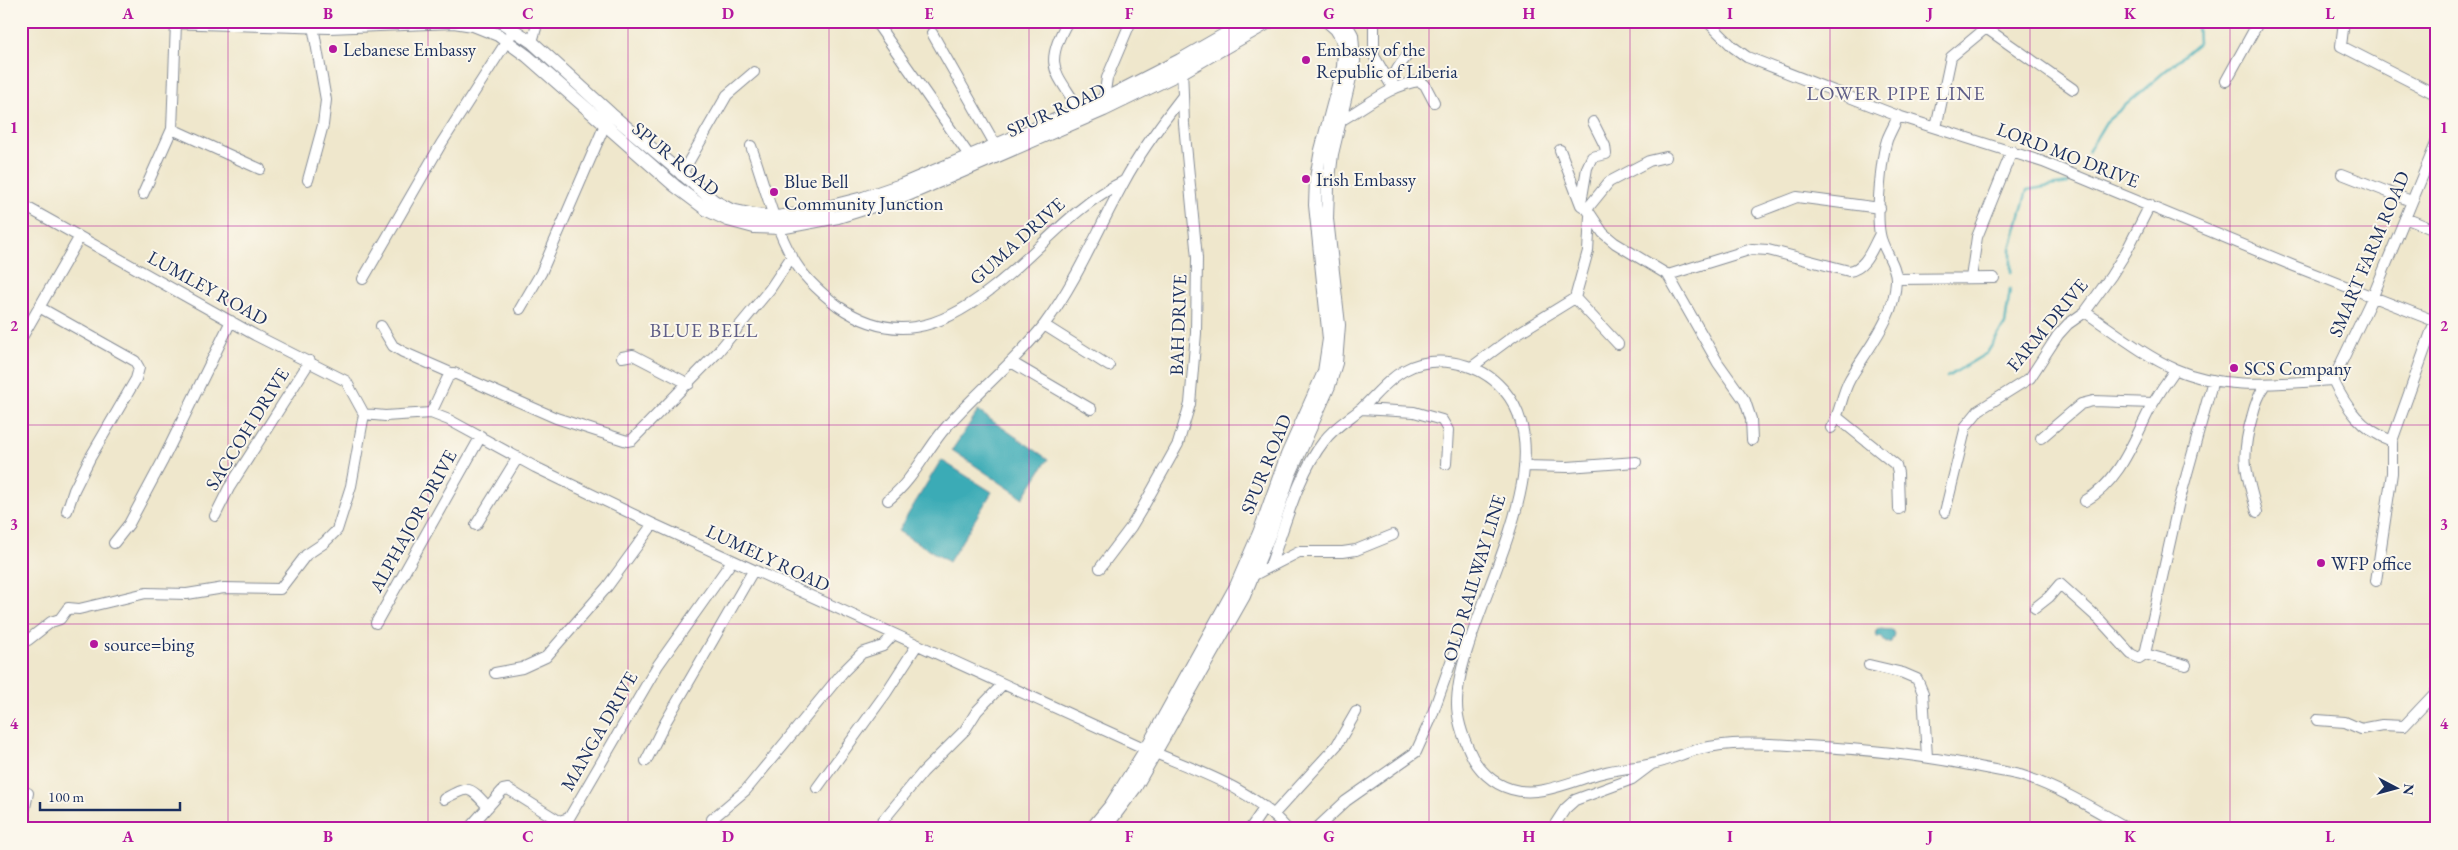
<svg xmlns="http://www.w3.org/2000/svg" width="2458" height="850" viewBox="0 0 2458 850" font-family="'EB Garamond',serif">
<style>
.water{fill:#3aabb6;stroke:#2a6d8a}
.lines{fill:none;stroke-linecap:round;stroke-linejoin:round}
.stream{stroke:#3aabb6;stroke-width:2.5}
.minor-casing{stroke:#858b95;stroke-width:12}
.major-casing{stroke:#858b95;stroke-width:14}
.minor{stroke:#fff;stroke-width:10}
.major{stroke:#fff;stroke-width:12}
.grid{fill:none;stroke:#b5179e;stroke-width:1;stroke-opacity:0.55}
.poi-dot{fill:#b5179e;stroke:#fbf7ec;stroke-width:2}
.labels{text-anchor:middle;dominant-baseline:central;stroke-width:4;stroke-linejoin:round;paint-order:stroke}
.poi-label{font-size:19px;fill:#1b2f5e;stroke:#fbf7ec;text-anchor:start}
.street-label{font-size:19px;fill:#1b2f5e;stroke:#fbf7ec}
.neighbourhood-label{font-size:20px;letter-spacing:1px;fill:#5f5e87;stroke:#fbf7ec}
.neatline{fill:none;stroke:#b5179e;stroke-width:2}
.grid-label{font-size:16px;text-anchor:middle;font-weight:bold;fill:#b5179e}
</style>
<rect width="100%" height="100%" fill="#fbf7ec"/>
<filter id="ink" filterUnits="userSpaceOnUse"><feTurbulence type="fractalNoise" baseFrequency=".02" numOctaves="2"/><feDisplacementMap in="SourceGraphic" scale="10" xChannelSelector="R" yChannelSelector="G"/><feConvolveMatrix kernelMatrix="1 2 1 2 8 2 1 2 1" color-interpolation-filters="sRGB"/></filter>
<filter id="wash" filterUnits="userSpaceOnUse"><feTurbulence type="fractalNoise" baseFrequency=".0096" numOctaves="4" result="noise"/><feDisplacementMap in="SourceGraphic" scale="20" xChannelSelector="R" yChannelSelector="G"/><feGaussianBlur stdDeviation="1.12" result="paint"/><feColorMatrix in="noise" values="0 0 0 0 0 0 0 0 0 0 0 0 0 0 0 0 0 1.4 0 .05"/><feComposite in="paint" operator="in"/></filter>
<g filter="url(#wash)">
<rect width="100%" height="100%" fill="#efe7cc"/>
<!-- water -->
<path class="water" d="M978 411 1048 459 1023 498 952 450Z
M941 460 992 492 949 562 898 531Z
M1879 629 1892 630 1894 634 1891 642 1886 643 1881 637H1877L1876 632Z"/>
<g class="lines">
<!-- stream -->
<path class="stream" d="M2088 152 2106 122 2198 43 2197 21
M2011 272V249L2027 190 2068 183
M1947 377 1987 353 2005 324 2010 290"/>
</g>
</g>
<g filter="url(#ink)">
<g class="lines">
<!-- minor casing -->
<g class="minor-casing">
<path id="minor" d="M875 21 973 161
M1068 21C1039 71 1061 74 1082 116
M1374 21V56L1391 85
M1707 21 1733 47 1747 57 1898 116 2043 162 2294 266 2437 322
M2344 21 2341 46 2437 95
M1986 28 2073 89
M932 33 995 144
M532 42 538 21
M2226 81 2259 21
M1392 90C1389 77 1402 62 1410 52
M1103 105 1107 78 1131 21
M1340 121C1364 108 1391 84 1420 81L1425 85 1434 102
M1936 128 1951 57 1986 28 1988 21
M172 129 260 169
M751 146C763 180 774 226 792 257 802 276 821 293 838 306 893 344 940 329 990 290 1036 255 1071 207 1124 181
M1560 150 1581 205 1587 209 1603 233 1615 243 1668 275 1718 363 1745 401 1751 419 1752 440
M2342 174 2411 201
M681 175 727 95 754 72
M308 180 323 125 326 100 313 26
M143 194 172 129 176 23
M1581 203 1587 168 1592 157 1606 154 1605 146 1593 122
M21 204 255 335 346 381 364 414
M1587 209 1609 182 1649 161 1666 157
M1758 212 1797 197 1880 208
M2405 218 2437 231
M1668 275 1752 249 1768 250 1849 271C1866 269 1872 248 1880 234
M1971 278 1977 237 2012 151
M363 279 441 144 514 30
M1896 279 1994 278
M1575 298 1618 344
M39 307 135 361 139 368 136 379 90 458 74 490 67 511
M520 309 541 273 607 120
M2085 312C2112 330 2145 356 2175 369 2224 391 2281 383 2333 380
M1044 325 1109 366
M381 326 393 346 403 352 451 373
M21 339 79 238
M622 357 633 355 689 384
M1011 362 1091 409
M1473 366 1515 335 1575 298 1588 251 1590 216
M2333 380 2373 296 2437 141
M2333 380C2347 409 2361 429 2392 441
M1361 409 1414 412 1442 420 1448 430 1446 464
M431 413 448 377 454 373 556 418 627 441 632 440 717 353 770 289 792 256
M364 414 385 416 431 413 449 420 535 467 653 524 1146 749C1196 771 1250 786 1287 829
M1838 418 1896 465 1898 473 1899 509
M1831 428C1841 412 1841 395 1850 379 1868 347 1895 319 1896 280 1897 265 1882 249 1880 234 1876 214 1881 159 1887 140 1890 132 1895 124 1898 116
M2041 438 2081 404 2093 401 2153 403
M1524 466 1568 467 1636 462
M888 500C912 481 923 456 942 432 973 394 1014 364 1044 325 1077 281 1098 229 1124 182 1140 152 1161 124 1182 97
M2085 501C2120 482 2134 439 2152 405 2159 393 2167 381 2175 370
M1945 512 1966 426 1979 410 2030 378 2058 335 2068 324 2085 312 2111 276 2126 252 2150 205
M2257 512C2246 472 2240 459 2252 417 2255 405 2258 395 2265 386
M215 516 229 488 310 361
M476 525 518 457
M114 543 129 524 162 462 231 321
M1270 566C1285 526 1298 474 1324 441 1334 427 1349 419 1362 408 1376 395 1388 379 1405 370 1434 354 1475 362 1498 384 1577 458 1457 617 1457 704 1457 721 1463 737 1470 752 1477 769 1493 784 1511 789 1540 798 1574 780 1602 773 1619 768 1635 768 1652 764 1668 761 1683 753 1699 749 1734 740 1771 744 1807 746 1862 749 1916 754 1970 765 1987 769 2004 771 2020 775 2058 787 2094 809 2129 829
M1100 568 1131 527 1143 507 1178 444 1190 404 1196 333 1197 258 1184 124 1182 66
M1254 575 1299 552H1343L1356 550 1393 535
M2376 581 2392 473V441L2435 321
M2035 608 2049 597 2060 584 2099 619 2131 654 2139 658 2145 654 2178 506 2213 380
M376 623 481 436
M21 641 28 640 51 622 60 619 68 608 79 609 146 593 187 594 224 588 280 589 306 555 324 543 337 530 351 486 364 414
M2145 654 2186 665
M1869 665 1903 673 1917 679 1923 693 1927 757
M495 673 522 668 546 657 607 587 653 524
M2317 720 2345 722 2361 729 2382 725 2404 726 2437 691
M646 761 665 723 753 571
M817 788 886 693 917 645
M444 799C469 785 469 786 488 807
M1274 814 1337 745 1356 712
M712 819 746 790 843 672 862 653 883 646 893 635
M470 827 503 790 508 789 559 821 569 818 658 665 732 561
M25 829 24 812 28 793
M876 829 923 772 965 730 977 711 1003 684
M1250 829 1265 807
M1316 829 1346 801 1416 752 1430 721 1452 659 1459 647 1472 638
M1552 829 1565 809 1575 800 1632 779 1652 764"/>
</g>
<!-- major casing -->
<g class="major-casing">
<path id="major" d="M138 21 329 27 454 22 473 25 498 35 527 56 675 186 707 210 728 220 754 227 780 228 838 217 905 196 1104 110 1184 71 1271 21
M500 21 532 42 611 114 714 201 731 210 755 215 776 217 800 214 863 198 901 185 1102 100 1180 60 1248 21
M1091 829 1111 805 1146 749 1236 586 1259 533 1287 455 1324 372 1329 339 1315 205 1316 178 1321 150 1343 67 1344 51 1342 39 1336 29 1327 21
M1104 829 1135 788 1244 596 1270 533 1290 474 1329 386 1336 363 1339 325 1327 219 1328 187 1332 154 1354 61 1352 35 1344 21"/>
</g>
<!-- minor -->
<use href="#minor" class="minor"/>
<!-- major -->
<use href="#major" class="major"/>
</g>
</g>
<!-- grid -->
<path class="grid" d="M228 21V829M428 21V829M628 21V829M829 21V829M1029 21V829M1229 21V829M1429 21V829M1630 21V829M1830 21V829M2030 21V829M2230 21V829M21 226H2437M21 425H2437M21 624H2437"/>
<!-- markers -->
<g class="poi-dot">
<circle cx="333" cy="49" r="5"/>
<circle cx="1306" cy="60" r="5"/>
<circle cx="1306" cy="179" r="5"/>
<circle cx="774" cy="192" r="5"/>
<circle cx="2234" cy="368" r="5"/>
<circle cx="2321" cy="563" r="5"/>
<circle cx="94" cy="644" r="5"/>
</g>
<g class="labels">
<!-- poi labels -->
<g class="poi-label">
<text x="343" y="49">Lebanese Embassy</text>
<text x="1316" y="49">Embassy of the<tspan x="1316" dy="22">Republic of Liberia</tspan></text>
<text x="1316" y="179">Irish Embassy</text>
<text x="784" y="181">Blue Bell<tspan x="784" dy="22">Community Junction</tspan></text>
<text x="2244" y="368">SCS Company</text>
<text x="2331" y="563">WFP office</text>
<text x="104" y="644">source=bing</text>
</g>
<!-- street labels -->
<g class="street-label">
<text transform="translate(1056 110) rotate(-24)">SPUR ROAD</text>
<text transform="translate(2068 155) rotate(21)">LORD MO DRIVE</text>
<text transform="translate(676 159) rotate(39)">SPUR ROAD</text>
<text transform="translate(1017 241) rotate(-42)">GUMA DRIVE</text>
<text transform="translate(2369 254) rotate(-67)">SMART FARM ROAD</text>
<text transform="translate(208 288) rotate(29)">LUMLEY ROAD</text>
<text transform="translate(1178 325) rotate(-88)">BAH DRIVE</text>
<text transform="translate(2047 325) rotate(-50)">FARM DRIVE</text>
<text transform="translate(247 429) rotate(-58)">SACCOH DRIVE</text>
<text transform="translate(1266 464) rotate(-68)">SPUR ROAD</text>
<text transform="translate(413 521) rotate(-61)">ALPHAJOR DRIVE</text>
<text transform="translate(768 558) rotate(25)">LUMELY ROAD</text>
<text transform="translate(1474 578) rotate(-73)">OLD RAILWAY LINE</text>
<text transform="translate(599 731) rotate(-60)">MANGA DRIVE</text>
</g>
<!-- neighbourhood labels -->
<g class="neighbourhood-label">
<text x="1896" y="93">LOWER PIPE LINE</text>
<text x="704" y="330">BLUE BELL</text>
</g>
</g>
<!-- margin -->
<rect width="2458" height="850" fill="none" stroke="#fbf7ec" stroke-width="55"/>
<!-- north arrow -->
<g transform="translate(2396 788) rotate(96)" stroke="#fbf7ec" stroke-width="4" paint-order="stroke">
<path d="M0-4L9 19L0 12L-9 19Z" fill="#1b2f5e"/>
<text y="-8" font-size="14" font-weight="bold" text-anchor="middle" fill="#1b2f5e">N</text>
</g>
<!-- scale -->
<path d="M40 802v8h140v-8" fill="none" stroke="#1b2f5e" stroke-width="2.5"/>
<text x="48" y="802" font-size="15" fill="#1b2f5e" stroke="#fbf7ec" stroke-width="4" paint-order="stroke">100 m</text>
<rect x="28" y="28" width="2402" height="794" class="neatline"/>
<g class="grid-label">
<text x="128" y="19">A</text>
<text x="328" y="19">B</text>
<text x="528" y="19">C</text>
<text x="728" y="19">D</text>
<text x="929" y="19">E</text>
<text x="1129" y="19">F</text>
<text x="1329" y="19">G</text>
<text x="1529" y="19">H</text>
<text x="1730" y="19">I</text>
<text x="1930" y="19">J</text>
<text x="2130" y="19">K</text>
<text x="2330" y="19">L</text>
<text x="14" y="133">1</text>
<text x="2444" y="133">1</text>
<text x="14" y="331">2</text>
<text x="2444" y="331">2</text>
<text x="14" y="530">3</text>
<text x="2444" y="530">3</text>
<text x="14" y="729">4</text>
<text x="2444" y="729">4</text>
<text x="128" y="842">A</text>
<text x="328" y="842">B</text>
<text x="528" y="842">C</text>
<text x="728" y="842">D</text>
<text x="929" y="842">E</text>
<text x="1129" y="842">F</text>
<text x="1329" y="842">G</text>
<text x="1529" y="842">H</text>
<text x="1730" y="842">I</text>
<text x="1930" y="842">J</text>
<text x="2130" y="842">K</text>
<text x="2330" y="842">L</text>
</g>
</svg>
